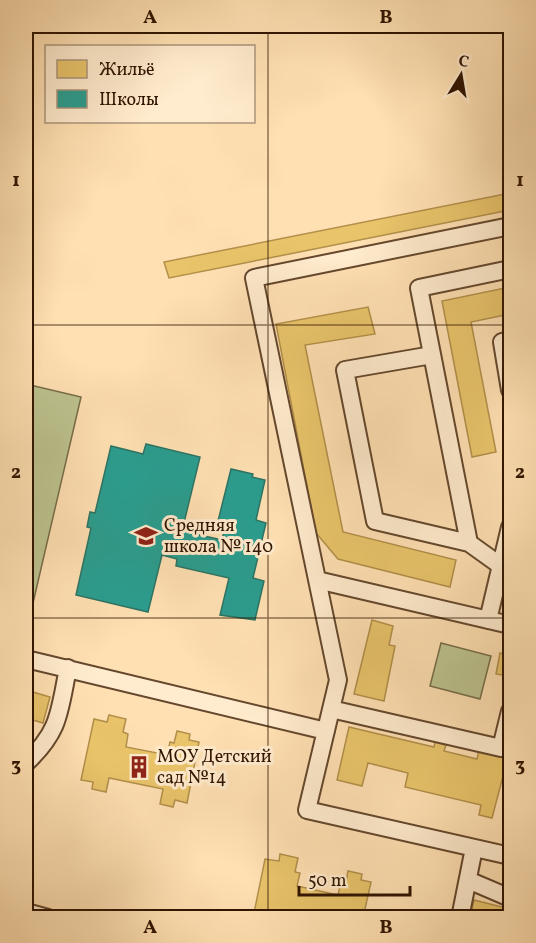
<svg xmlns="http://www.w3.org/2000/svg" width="536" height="943" viewBox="0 0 536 943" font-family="Vollkorn,serif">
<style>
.green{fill:#bcc38f;stroke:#766c48;stroke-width:1.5}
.homes{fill:#e9c46a;stroke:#b28f4a;stroke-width:1.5}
.schools{fill:#2a9d8f;stroke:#2c7464;stroke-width:1.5}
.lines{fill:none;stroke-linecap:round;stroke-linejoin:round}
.minor-casing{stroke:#64472d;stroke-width:20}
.minor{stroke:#ffebcd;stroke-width:16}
.grid{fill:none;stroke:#301401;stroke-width:1.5;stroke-opacity:0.55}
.labels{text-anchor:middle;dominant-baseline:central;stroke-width:6;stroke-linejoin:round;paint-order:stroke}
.poi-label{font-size:18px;fill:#301401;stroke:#ffebcd;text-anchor:start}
.neatline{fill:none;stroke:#301401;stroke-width:2}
.grid-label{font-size:20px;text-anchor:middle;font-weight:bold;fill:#301401}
</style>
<rect width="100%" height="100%" fill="#ffe0b2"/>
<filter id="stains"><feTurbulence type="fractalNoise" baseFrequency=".00333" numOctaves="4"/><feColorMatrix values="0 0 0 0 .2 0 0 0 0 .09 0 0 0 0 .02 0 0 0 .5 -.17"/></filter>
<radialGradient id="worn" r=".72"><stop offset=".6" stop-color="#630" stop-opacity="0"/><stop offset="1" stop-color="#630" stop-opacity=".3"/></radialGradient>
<!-- green -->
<path class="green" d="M26 384 81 397 26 633Z
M441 643 491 656 480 699 430 686Z"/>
<!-- homes -->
<path class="homes" d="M510 193V210L169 278 164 262Z
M510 287V314L471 322 496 452 472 457 442 301Z
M368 307 375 334 305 345 343 532 456 560 450 587 338 559 316 533 276 324Z
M372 620 393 626 389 645 395 646 384 701 354 694Z
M500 653 510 656 508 676 496 674Z
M26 690 50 697 43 723 26 718Z
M109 715 126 719 123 732 128 734 126 747 167 755 170 742 174 743 177 731 190 734 189 740 199 742 187 803 175 800 173 807 160 804 163 789 109 778 106 792 92 789 93 782 81 780 94 719 107 722Z
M349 727 434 747 435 742 446 745 444 751 477 759 479 750 508 757 492 818 479 815 481 805 405 787 408 773 368 763 362 786 337 780Z
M280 854 298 858 295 872 300 873 297 886 338 895 341 881 346 882 348 871 362 874 361 880 371 882 363 918H253L265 859 279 861Z
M474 900 510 909V918H470Z"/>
<!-- schools -->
<path class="schools" d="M146 444 200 457 182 531 222 540 226 523 218 521 231 469 253 474 252 477 265 480 256 520 266 523 253 578 264 581 255 620 220 615 229 578 176 566 177 559 162 555 148 612 76 595 91 528 87 527 90 512 95 513 111 446 143 454Z"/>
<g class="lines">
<!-- minor casing -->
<g class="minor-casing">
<path id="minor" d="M510 226 254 278 338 680 307 810 510 856
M510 340 502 342 510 390
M432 355 345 370 375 521 469 543 501 566 510 568
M469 543 419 288 510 269
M317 580 510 625
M488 620 510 527
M26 659 326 731
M331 709 501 748 510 711
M26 763C60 731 59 713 68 668
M468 880 510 898
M26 912 48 918
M460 918 474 848"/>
</g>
<!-- minor -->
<use href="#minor" class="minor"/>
</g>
<!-- grid -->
<path class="grid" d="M268 26V918M26 325H510M26 618H510"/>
<!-- icons -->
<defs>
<g id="school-bare" transform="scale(1.8)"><path d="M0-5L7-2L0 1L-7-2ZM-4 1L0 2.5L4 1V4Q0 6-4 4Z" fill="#8f2418" stroke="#ffebcd" stroke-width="2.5" paint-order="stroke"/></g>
<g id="building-bare" transform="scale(1.8)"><path d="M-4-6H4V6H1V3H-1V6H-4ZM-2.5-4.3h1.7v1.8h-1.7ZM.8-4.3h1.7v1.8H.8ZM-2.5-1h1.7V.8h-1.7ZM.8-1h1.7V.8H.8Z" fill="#8f2418" stroke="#ffebcd" stroke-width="2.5" paint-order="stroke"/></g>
</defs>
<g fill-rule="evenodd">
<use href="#school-bare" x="146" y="536"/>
<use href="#building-bare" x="139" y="767"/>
</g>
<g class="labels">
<!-- poi labels -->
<g class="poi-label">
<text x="164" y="526">Средняя<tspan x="164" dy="21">школа № 140</tspan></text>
<text x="157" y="757">МОУ Детский<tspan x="157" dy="21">сад №14</tspan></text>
</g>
</g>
<!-- margin -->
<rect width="536" height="943" fill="none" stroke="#ffe0b2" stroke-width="66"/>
<!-- legend -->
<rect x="45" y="45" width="210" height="78" fill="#ffebcd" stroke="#ac957b" stroke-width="1.5"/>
<rect x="57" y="60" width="30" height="18" fill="#e9c46a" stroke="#ac957b" stroke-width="1.5"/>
<text x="99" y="75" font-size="18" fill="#301401">Жильё</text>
<rect x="57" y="90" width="30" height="18" fill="#2a9d8f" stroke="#ac957b" stroke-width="1.5"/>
<text x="99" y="105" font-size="18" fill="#301401">Школы</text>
<!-- north arrow -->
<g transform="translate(461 75) rotate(11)" stroke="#ffebcd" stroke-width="4.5" paint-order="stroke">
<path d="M0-4.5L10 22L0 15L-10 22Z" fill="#301401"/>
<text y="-9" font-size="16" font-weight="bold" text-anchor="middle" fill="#301401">С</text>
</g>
<!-- scale -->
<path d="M299 886v9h111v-9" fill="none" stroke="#301401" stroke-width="3"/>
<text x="308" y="886" font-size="18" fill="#301401" stroke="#ffebcd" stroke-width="4.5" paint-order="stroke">50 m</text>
<rect x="33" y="33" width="470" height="877" class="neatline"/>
<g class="grid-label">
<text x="150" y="23">A</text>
<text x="386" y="23">B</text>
<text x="16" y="186">1</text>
<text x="520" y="186">1</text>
<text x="16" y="478">2</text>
<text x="520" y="478">2</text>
<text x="16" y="771">3</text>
<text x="520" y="771">3</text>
<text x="150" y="933">A</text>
<text x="386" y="933">B</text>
</g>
<rect width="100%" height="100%" filter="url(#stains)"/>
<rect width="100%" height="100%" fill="url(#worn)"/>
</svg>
